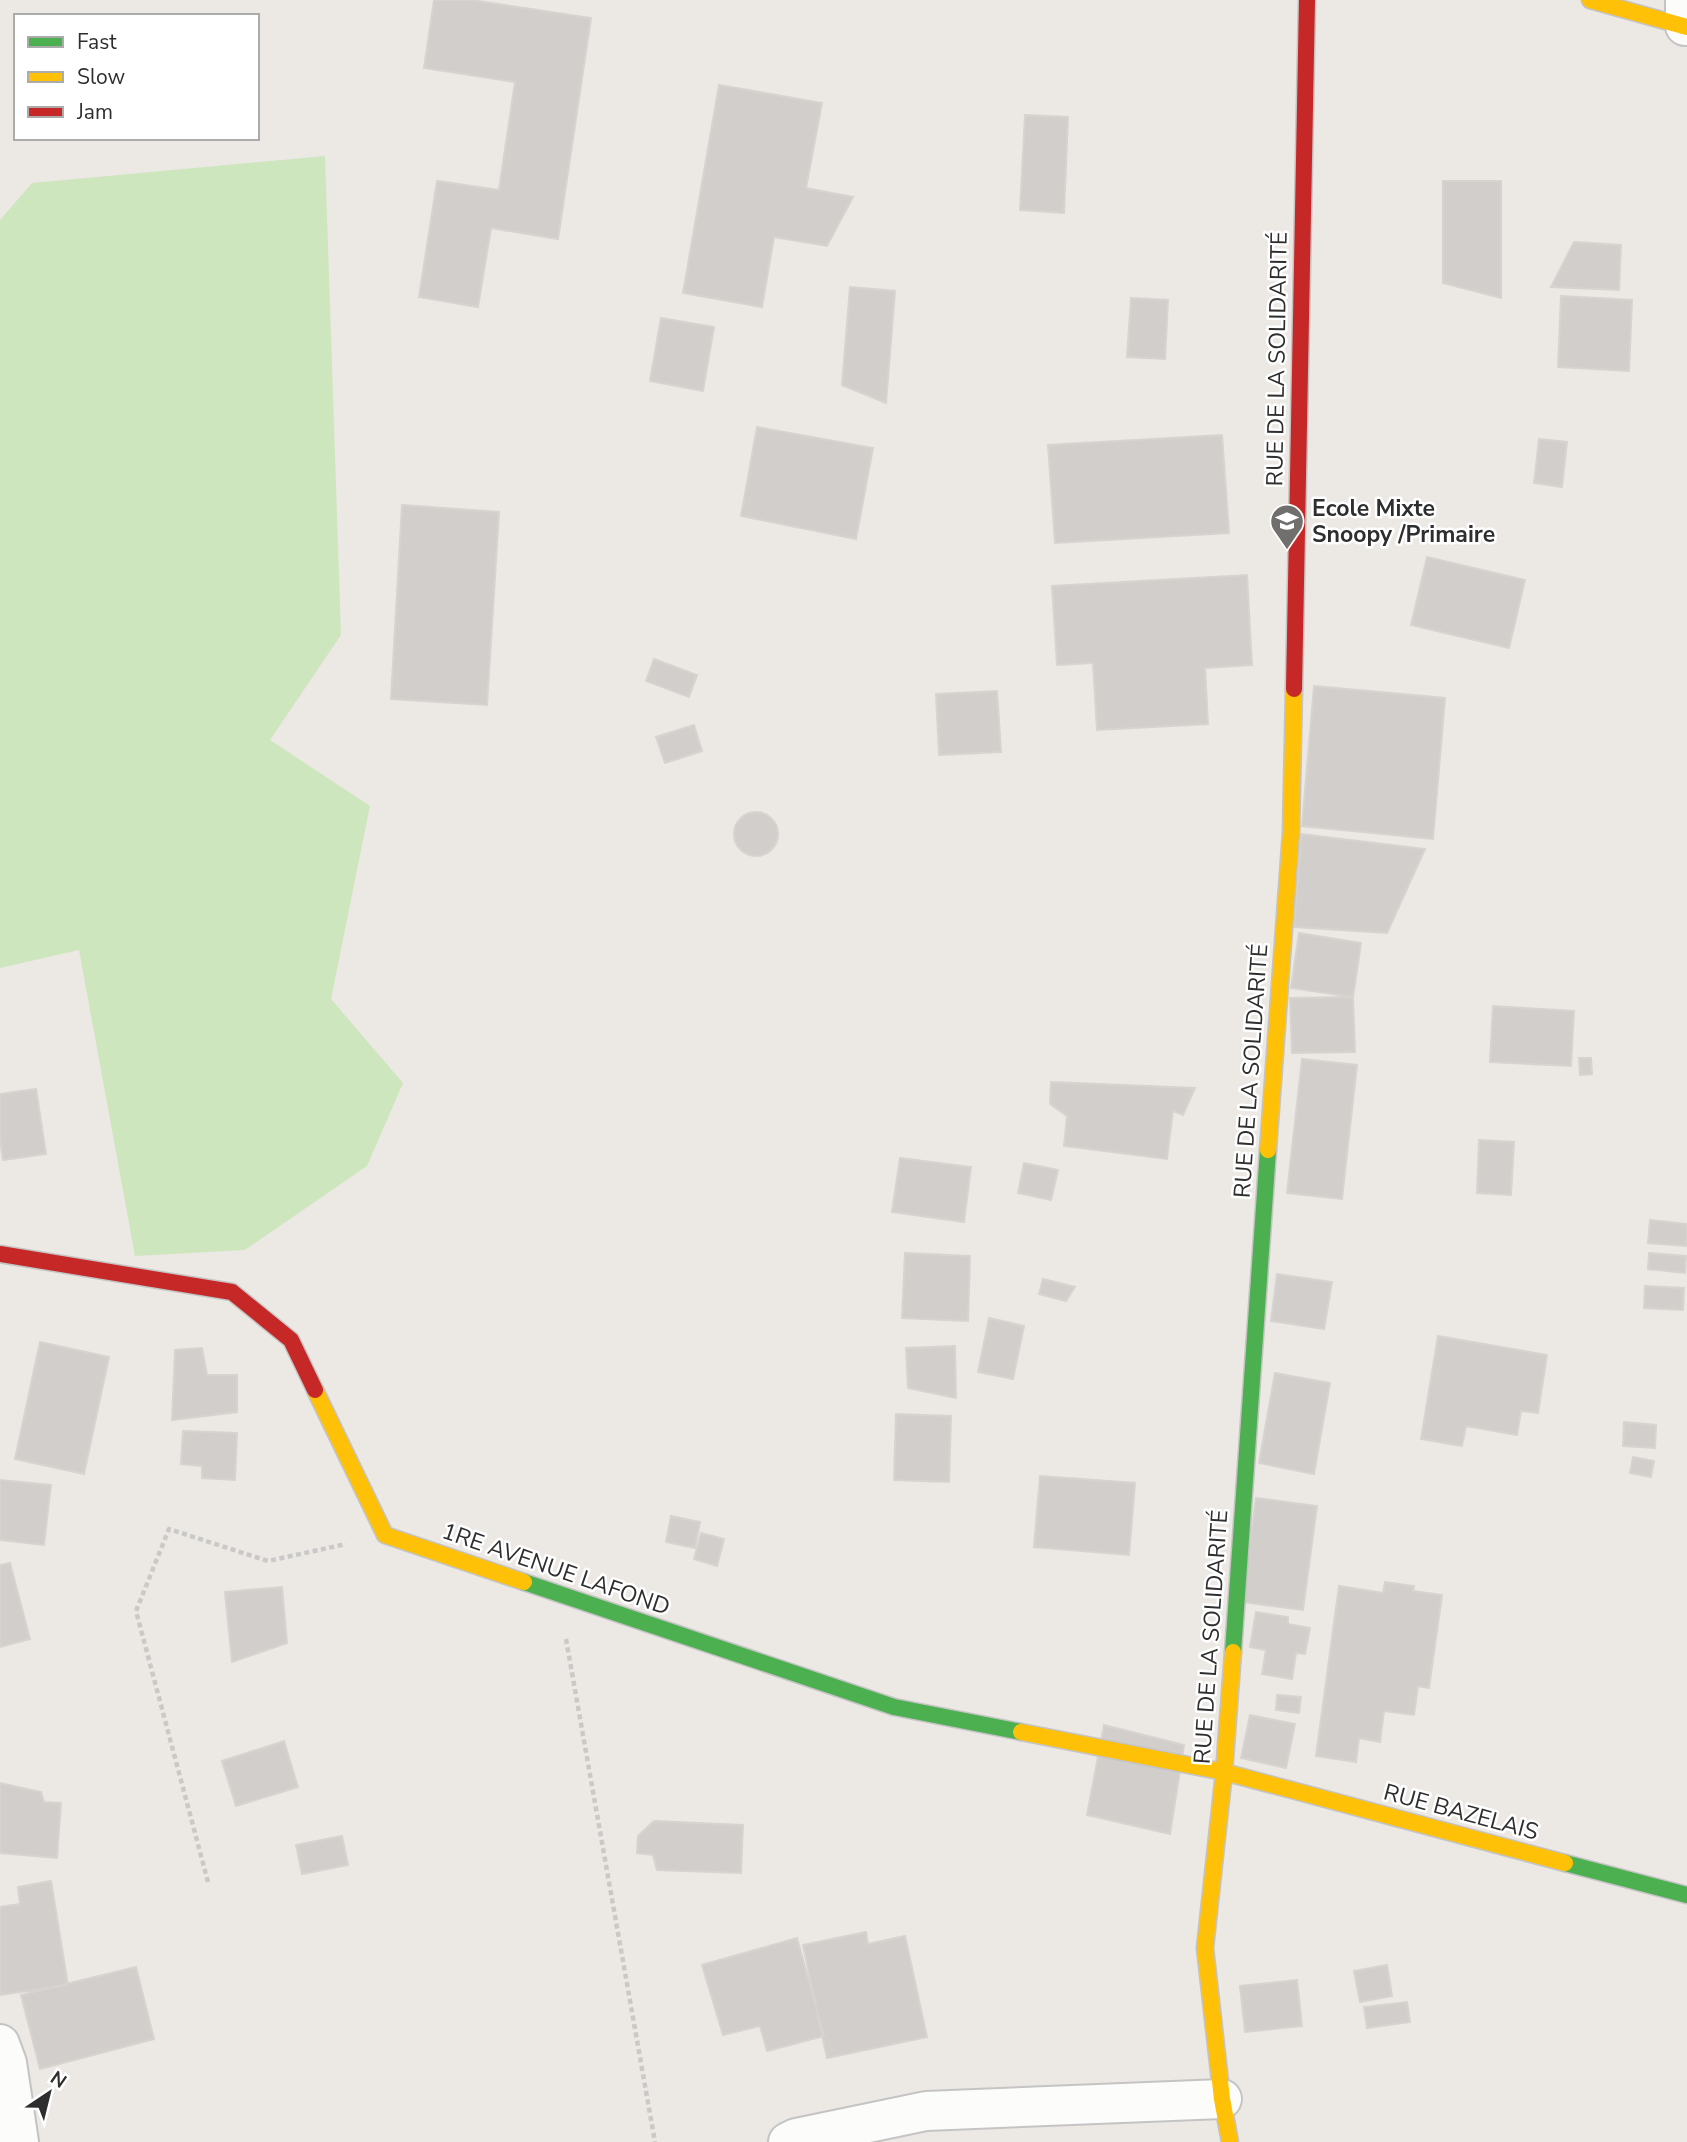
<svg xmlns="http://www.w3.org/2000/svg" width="1687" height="2142" viewBox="0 0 1687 2142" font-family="'Nunito Sans',sans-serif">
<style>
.green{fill:#cee6be}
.building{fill:#d1cecb;stroke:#d7d4d0;stroke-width:2}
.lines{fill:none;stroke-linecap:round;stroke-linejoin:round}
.street-casing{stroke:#c5c4c5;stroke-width:42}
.fast-casing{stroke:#c5c4c5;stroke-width:19}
.slow-casing{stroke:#c5c4c5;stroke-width:19}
.jam-casing{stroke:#c5c4c5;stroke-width:19}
.path{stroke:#c9c9c8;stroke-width:4.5;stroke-dasharray:5 3.5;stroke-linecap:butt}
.street{stroke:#fcfcfb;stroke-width:38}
.fast{stroke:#4caf50;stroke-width:16}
.slow{stroke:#ffc107;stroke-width:16}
.jam{stroke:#c62828;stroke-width:16}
.labels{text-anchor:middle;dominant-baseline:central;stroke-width:5;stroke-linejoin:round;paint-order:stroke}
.street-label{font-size:23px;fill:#2e2e2e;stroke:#fff}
.poi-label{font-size:23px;font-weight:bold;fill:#2e2e2e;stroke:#fff;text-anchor:start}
</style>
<rect width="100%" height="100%" fill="#ece8e4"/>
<!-- green -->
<path class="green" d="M325 156 341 635 270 740 370 806 331 999 403 1083 367 1166 245 1250 135 1256 79 950 0 968V220L32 183Z"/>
<!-- building -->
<path class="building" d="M434 0H472L591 18 558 239 491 228 478 307 419 297 437 181 499 190 515 82 424 68Z
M719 85 822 103 806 188 853 197 827 246 774 237 762 307 683 293Z
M1025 115 1068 117 1064 213 1020 210Z
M1443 181H1501V298L1443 283Z
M1574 242 1621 245 1619 290 1551 287Z
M850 287 895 291 886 403 842 385Z
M1561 296 1632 300 1629 371 1558 367Z
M1131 298 1168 300 1165 359 1127 357Z
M661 318 714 327 703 391 650 381Z
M757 427 873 448 856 539 741 516Z
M1222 435 1229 533 1055 543 1048 445Z
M1539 439 1567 442 1562 487 1534 483Z
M402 505 499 512 487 705 391 699Z
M1427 557 1525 580 1509 648 1411 625Z
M1247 575 1252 665 1205 668 1208 724 1097 730 1093 663 1057 665 1052 586Z
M654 659 697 675 689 697 646 681Z
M1314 686 1445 698 1433 839 1302 826Z
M997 691 1001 752 939 755 936 694Z
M694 725 702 751 665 763 656 737Z
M734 834a22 22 0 1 1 44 0a22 22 0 1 1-44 0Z
M1301 834 1425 849 1387 933 1294 927Z
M1299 933 1361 943 1353 997 1291 988Z
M1353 997 1355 1052 1292 1053 1290 998Z
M1493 1006 1574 1011 1571 1066 1490 1062Z
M1579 1058H1591L1592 1074 1580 1075Z
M1302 1059 1357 1065 1342 1199 1287 1193Z
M1051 1082 1195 1088 1183 1115 1173 1111 1167 1159 1064 1146 1067 1116 1050 1104Z
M36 1089 46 1154 3 1160 0 1139V1094Z
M1479 1140 1514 1142 1511 1195 1477 1193Z
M900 1158 971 1167 964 1222 892 1212Z
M1024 1163 1058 1170 1051 1200 1018 1193Z
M1650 1220 1687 1224V1246L1648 1243Z
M905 1253 970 1256 968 1321 902 1318Z
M1649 1253 1686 1256 1685 1273 1648 1269Z
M1277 1274 1332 1282 1324 1329 1271 1321Z
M1043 1279 1075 1287 1066 1301 1039 1294Z
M1645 1286 1684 1288 1683 1310 1644 1308Z
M989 1318 1024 1326 1013 1379 978 1372Z
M1438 1336 1547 1355 1538 1413 1521 1411 1517 1435 1466 1426 1462 1446 1421 1439Z
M40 1342 109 1357 84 1474 15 1459Z
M955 1346 956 1398 908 1388 906 1348Z
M202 1348 207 1375H237V1412L172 1420 175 1350Z
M1275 1373 1330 1383 1314 1474 1259 1463Z
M896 1414 951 1416 949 1482 894 1480Z
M1624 1422 1656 1425 1655 1448 1623 1446Z
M183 1431 237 1433 235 1480 202 1478V1466L181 1464Z
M1633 1457 1654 1461 1651 1477 1630 1473Z
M1040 1476 1135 1483 1129 1555 1034 1547Z
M0 1480 51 1485 44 1545 0 1540Z
M1256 1498 1317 1506 1303 1610 1242 1602Z
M671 1516 700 1522 695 1548 666 1542Z
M701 1533 724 1539 717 1566 694 1559Z
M10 1563 30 1639 0 1647V1565Z
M1385 1582 1414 1586 1413 1591 1442 1595 1429 1688 1418 1686 1414 1715 1384 1711 1380 1742 1359 1738 1356 1762 1316 1756 1339 1586 1383 1593Z
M282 1587 287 1643 232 1662 225 1592Z
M1256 1612 1288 1617V1624L1310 1628 1305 1654 1296 1653 1292 1679 1262 1674 1266 1650 1250 1647Z
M1277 1695 1301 1697 1299 1713 1276 1710Z
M1250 1715 1295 1724 1286 1768 1241 1758Z
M1104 1725 1184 1745 1170 1834 1087 1815Z
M284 1741 298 1787 236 1806 222 1761Z
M0 1783 41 1792 44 1802 61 1803 57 1858 0 1853Z
M654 1821 743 1825 741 1873 657 1870 653 1855 637 1853 638 1836Z
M342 1836 348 1865 302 1874 296 1845Z
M51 1881 68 1985 0 1995V1907L20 1904 18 1887Z
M866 1932 868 1944 905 1936 927 2037 827 2058 803 1945Z
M797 1938 824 2036 767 2051 760 2026 723 2035 702 1965Z
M1387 1965 1392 1996 1360 2002 1354 1971Z
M136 1967 154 2039 40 2069 21 1995Z
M1297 1980 1302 2026 1245 2032 1240 1986Z
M1407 2002 1410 2022 1367 2028 1364 2007Z"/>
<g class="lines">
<!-- street casing -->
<g class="street-casing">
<path id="street" d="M1685 26V0
M0 2044 7 2063 19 2142
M788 2142 796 2138 926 2111 1222 2099"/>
</g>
<!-- fast casing -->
<g class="fast-casing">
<path id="fast" d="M524 1582 894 1707 1021 1732
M1233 1652 1268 1150
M1565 1863 1687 1895"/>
</g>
<!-- slow casing -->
<g class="slow-casing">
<path id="slow" d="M1590 0 1687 27
M1268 1150 1291 832 1294 689
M315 1390 385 1535 524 1582
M1021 1732 1224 1772 1565 1863
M1230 2142 1222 2099 1205 1948 1224 1772 1233 1652"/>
</g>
<!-- jam casing -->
<g class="jam-casing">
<path id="jam" d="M1294 689 1307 0
M0 1254 232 1292 291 1340 315 1390"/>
</g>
<!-- path -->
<path class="path" d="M566 1639 655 2142
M208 1882 136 1611 169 1529 268 1561 346 1544"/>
<!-- street -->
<use href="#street" class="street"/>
<!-- fast -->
<use href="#fast" class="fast"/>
<!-- slow -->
<use href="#slow" class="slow"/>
<!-- jam -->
<use href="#jam" class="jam"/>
</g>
<!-- icons -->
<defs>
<g id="school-pin" transform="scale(1.75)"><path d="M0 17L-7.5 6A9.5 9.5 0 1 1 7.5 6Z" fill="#706f6e" stroke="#fff"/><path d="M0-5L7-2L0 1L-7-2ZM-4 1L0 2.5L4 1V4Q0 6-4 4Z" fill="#fff"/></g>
</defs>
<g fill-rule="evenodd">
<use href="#school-pin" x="1287" y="521"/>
</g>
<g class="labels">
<!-- street labels -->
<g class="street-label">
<text transform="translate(1277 359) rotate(-89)">RUE DE LA SOLIDARITÉ</text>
<text transform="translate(1251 1071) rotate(-86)">RUE DE LA SOLIDARITÉ</text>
<text transform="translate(556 1569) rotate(19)">1RE AVENUE LAFOND</text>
<text transform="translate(1211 1637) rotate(-86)">RUE DE LA SOLIDARITÉ</text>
<text transform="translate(1461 1812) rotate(15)">RUE BAZELAIS</text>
</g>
<!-- poi labels -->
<g class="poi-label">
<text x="1312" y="508">Ecole Mixte<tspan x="1312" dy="26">Snoopy /Primaire</tspan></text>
</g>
</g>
<!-- legend -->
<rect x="14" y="14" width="245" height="126" fill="#ffffff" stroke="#ababab" stroke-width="2"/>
<rect x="28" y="37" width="35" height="10" fill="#4caf50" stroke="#ababab" stroke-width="2"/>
<text x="77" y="49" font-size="21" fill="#2e2e2e">Fast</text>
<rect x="28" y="72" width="35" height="10" fill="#ffc107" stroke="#ababab" stroke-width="2"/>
<text x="77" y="84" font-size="21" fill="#2e2e2e">Slow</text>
<rect x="28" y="107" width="35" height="10" fill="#c62828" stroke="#ababab" stroke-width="2"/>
<text x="77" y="119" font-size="21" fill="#2e2e2e">Jam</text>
<!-- north arrow -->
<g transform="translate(49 2093) rotate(35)" stroke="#ffffff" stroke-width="5" paint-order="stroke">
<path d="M0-5L12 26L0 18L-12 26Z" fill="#2e2e2e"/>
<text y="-10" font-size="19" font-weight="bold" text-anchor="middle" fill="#2e2e2e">N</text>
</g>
</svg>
